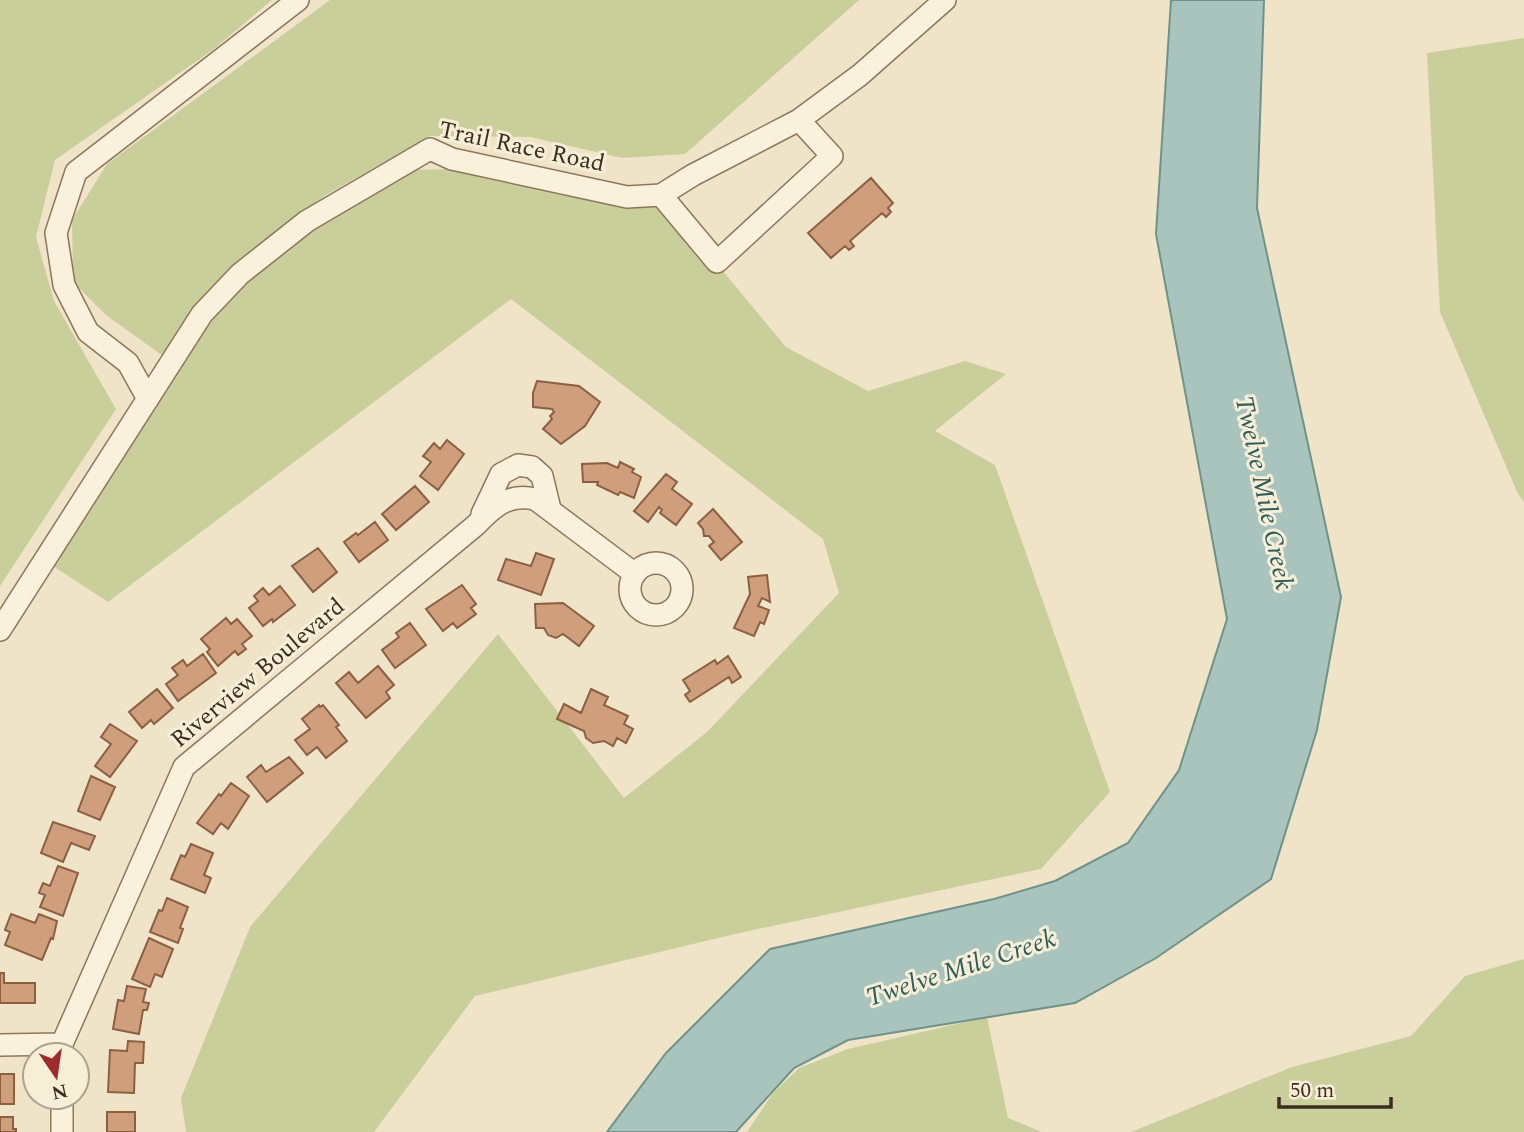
<svg xmlns="http://www.w3.org/2000/svg" width="1524" height="1132" viewBox="0 0 1524 1132" font-family="Spectral,serif">
<style>
.green{fill:#c9cf9b}
.water{fill:#a9c4bc;stroke:#6f938a;stroke-width:2}
.building{fill:#cf9f7d;stroke:#8d5f41;stroke-width:2}
.lines{fill:none;stroke-linecap:round;stroke-linejoin:round}
.minor-casing{stroke:#8d765c;stroke-width:24}
.minor{stroke:#faf1dc;stroke-width:21}
.labels{text-anchor:middle;dominant-baseline:central;stroke-width:6;stroke-linejoin:round;paint-order:stroke}
.street-label{font-size:24px;fill:#3d2e20;stroke:#f7eed8}
.water-label{font-size:26px;font-style:italic;fill:#2f5d5a;stroke:#f7eed8}
</style>
<rect width="100%" height="100%" fill="#f0e4c8"/>
<!-- green -->
<path class="green" d="M0 0H272L214 49 55 160 36 237 54 301 116 409 0 586Z
M330 0H859L685 154 622 158 530 137 430 136 324 196 214 285 163 356 106 315 73 282 72 220 107 164Z
M1524 38V502L1518 494 1440 312 1427 53Z
M488 168 656 207 722 270 786 347 868 391 965 361 1006 374 935 431 995 465 1110 792 1041 869 739 933 475 996 374 1132H186L181 1098 250 927 498 634 624 798 707 732 839 593 823 539 511 299 108 602 53 566 204 323 265 259 412 170Z
M1524 959V1132H1131L1292 1067 1411 1036 1465 976Z
M987 1017 1008 1118 1042 1132H747L773 1093 799 1068 848 1049Z"/>
<!-- water -->
<path class="water" d="M1171 0H1264L1257 208 1341 597 1317 730 1271 879 1156 958 1075 1003 848 1040 794 1068 736 1132H607L666 1053 770 949 994 899 1055 881 1128 843 1179 770 1227 619 1156 234Z"/>
<!-- building -->
<path class="building" d="M871 178 893 203 888 208 891 212 886 217 882 213 850 241 854 246 849 250 845 246 831 258 808 233Z
M537 381 579 386 600 402 585 426 561 444 543 429 552 419 550 416 554 412 552 409 533 407V393Z
M447 440 464 454 438 490 420 476 431 462 423 456 434 443 440 449Z
M620 462 634 469 632 472 641 477 634 498 620 492 618 495 597 485 598 482H583L582 464 607 463 618 468Z
M666 474 677 482 672 489 692 504 676 525 660 513 662 510 659 507 648 522 634 511Z
M415 486 429 502 396 530 382 514Z
M713 509 742 542 721 560 709 546 714 542 709 536H704L703 529 698 523Z
M375 522 388 540 359 562 344 542 356 533 358 535Z
M318 548 337 572 313 592 292 566Z
M536 553 554 559 541 595 498 580 506 559 531 566Z
M767 575 770 602 762 598 758 606 769 610 764 624 760 622 754 636 734 628 750 594 748 577Z
M462 585 476 604 471 608 476 614 457 628 453 623 443 631 426 609Z
M280 586 295 605 273 622 272 619 263 626 249 608 258 601 254 596 263 588 269 595Z
M563 603 594 626 579 646 563 634 556 638 548 635 544 628H536L535 604Z
M226 618 231 624 237 619 252 636 242 644 246 649 238 655 235 651 218 666 207 652 210 649 201 639Z
M410 623 426 645 395 668 382 650 399 637 396 633Z
M203 654 216 673 178 701 166 684 178 675 172 668 183 660 187 666Z
M728 656 741 677 732 683 729 677 690 702 685 695 690 691 683 680 715 660 717 664Z
M378 666 394 685 386 692 390 698 366 718 336 683 349 672 358 683Z
M157 689 173 708 154 724 151 720 142 728 129 712Z
M591 689 608 697 604 705 628 716 624 724 633 729 626 743 617 738 613 746 604 741 593 743 586 738 584 731 557 719 564 704 581 713Z
M319 705 320 707 323 705 339 725 336 727 347 741 326 758 317 747 307 755 295 740 310 729 302 719Z
M110 724 137 741 110 777 95 766 111 744 101 737Z
M289 757 303 773 267 802 247 777 261 765 266 772Z
M91 776 115 787 100 820 78 811Z
M231 783 249 796 228 829 221 823 213 834 197 823 219 794 221 796Z
M53 822 95 836 89 850 71 843 63 862 41 853Z
M191 844 213 853 204 875 211 878 205 893 171 879 181 855 185 857Z
M58 866 78 873 63 916 40 907 45 895 39 893 43 883 50 886Z
M167 898 188 907 180 928 183 929 178 943 150 932 159 910 162 911Z
M11 914 35 923 39 914 57 921 53 939 51 938 42 960 5 945 10 932 5 930Z
M149 938 173 949 162 977 155 974 150 987 132 979Z
M0 973H4V983H35V1003H0Z
M127 986 146 989 143 1002 149 1003 147 1010H143L139 1034 113 1029 118 1000 124 1001Z
M128 1041 144 1042 143 1063H135L134 1093 108 1092 110 1050 127 1051Z
M0 1074H14V1104H0Z
M107 1112H135V1132H107Z
M0 1117H13V1129H16V1132H0Z"/>
<g class="lines">
<!-- minor casing -->
<g class="minor-casing">
<path id="minor" d="M661 195 717 262 832 156 799 120
M148 399 128 363 88 332 64 285 56 233 76 172 298 0
M482 514 501 474 518 465 532 467 542 476 550 509
M630 589a26 26 0 1 1 52 0a26 26 0 1 1-52 0Z
M0 630 202 314 240 274 307 221 430 149 452 159 627 197 661 195 693 175 799 120 860 75 945 0
M0 1045 62 1044
M62 1055V1044L184 767 476 525C493 507 508 493 535 499L635 574
M62 1097V1132"/>
</g>
<!-- minor -->
<use href="#minor" class="minor"/>
</g>
<g class="labels">
<!-- street labels -->
<g class="street-label">
<text transform="translate(522 147) rotate(12)">Trail Race Road</text>
<text transform="translate(258 673) rotate(-40)">Riverview Boulevard</text>
</g>
<!-- water labels -->
<g class="water-label">
<text transform="translate(1264 493) rotate(78)">Twelve Mile Creek</text>
<text transform="translate(961 968) rotate(-18)">Twelve Mile Creek</text>
</g>
</g>
<!-- north arrow -->
<g transform="translate(56 1076) rotate(167)"><circle r="33" fill="#f7eed8" stroke="#ada18e" stroke-width="2"/>
<path d="M0-5L12 26L0 18L-12 26Z" fill="#9e2a2b"/>
<text y="-10" font-size="19" font-weight="bold" text-anchor="middle" fill="#3d2e20">N</text>
</g>
<!-- scale -->
<path d="M1279 1097v10h112v-10" fill="none" stroke="#3d2e20" stroke-width="3.5"/>
<text x="1290" y="1097" font-size="21" fill="#3d2e20" stroke="#f7eed8" stroke-width="5" paint-order="stroke">50 m</text>
</svg>
